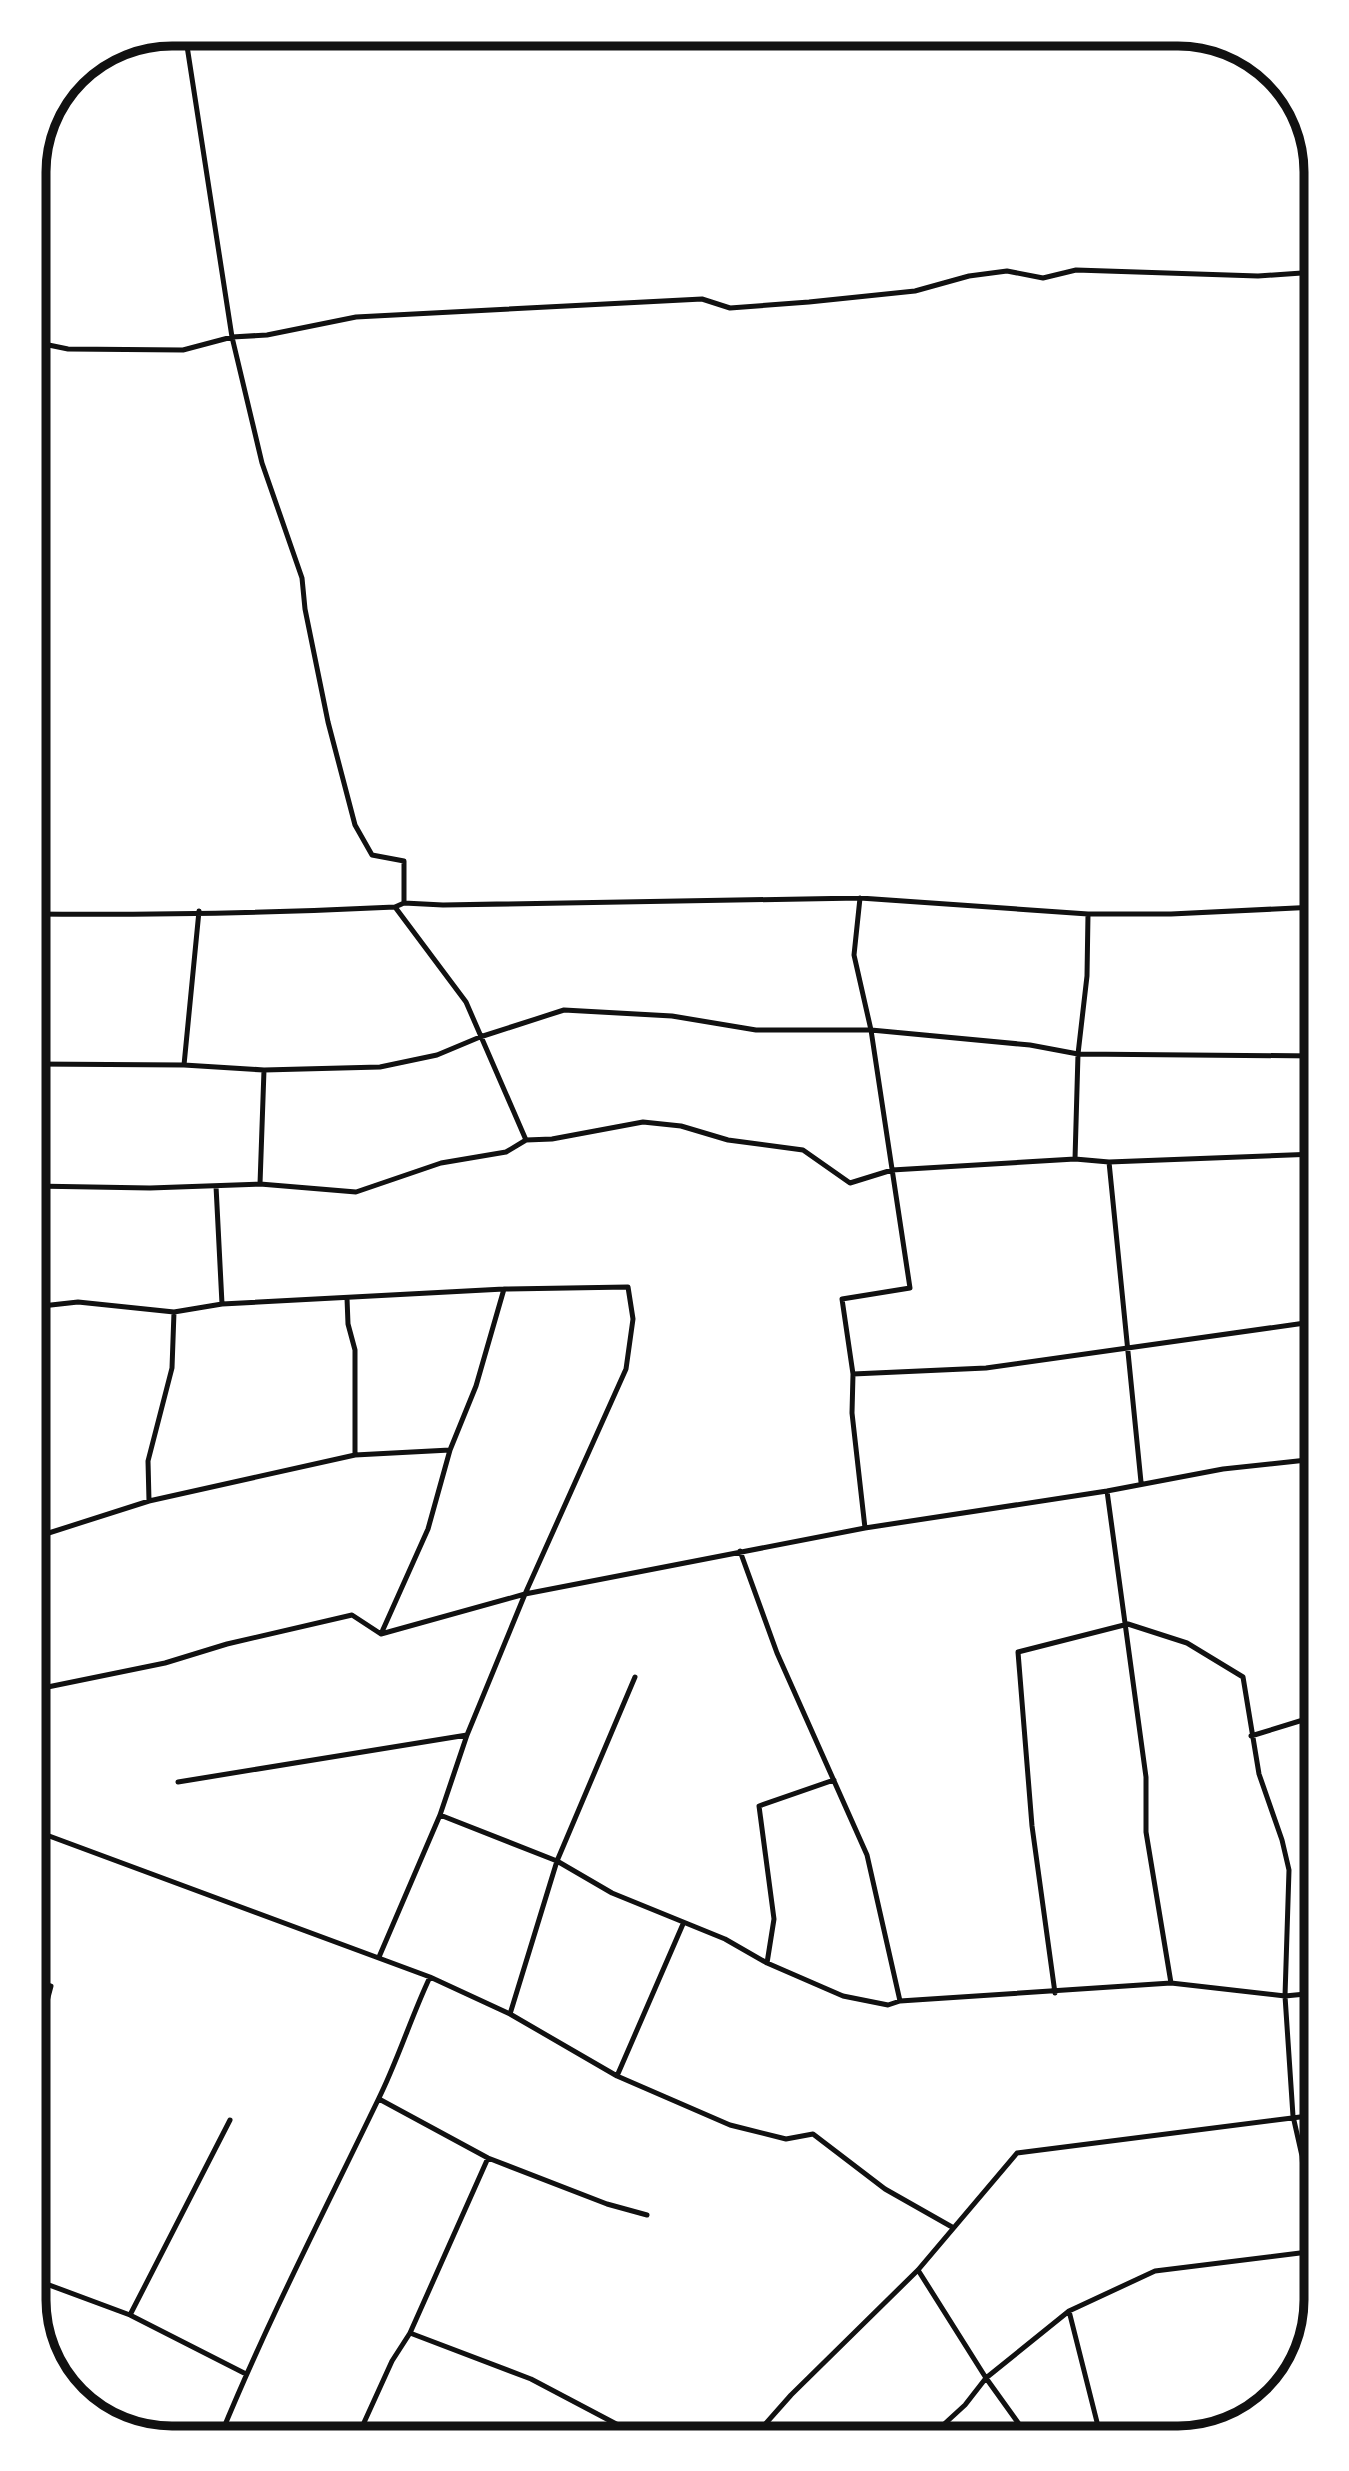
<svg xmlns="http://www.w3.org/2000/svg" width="1349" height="2471" viewBox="0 0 1349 2471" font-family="'Times New Roman',serif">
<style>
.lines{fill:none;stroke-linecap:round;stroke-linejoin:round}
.minor{stroke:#111;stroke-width:5}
.rim{fill:none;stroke:#111;stroke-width:9}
</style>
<rect width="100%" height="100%" fill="#fff"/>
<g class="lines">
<!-- minor -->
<path class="minor" d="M185 33 232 337 262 463 302 578 305 609 328 722 355 825 372 855 404 861V903
M34 342 68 349 183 350 232 337 267 335 356 317 702 299 730 308 809 302 915 291 969 276 1007 271 1043 278 1076 270 1258 276 1316 272
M860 898 854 955 871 1030 910 1288 842 1299 853 1374 852 1413 865 1528
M395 907 466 1002 526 1140
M33 914C154 915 274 913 395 907L404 903 443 905 860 898 1088 914H1171L1316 907
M33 1064 184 1065 264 1070 380 1067 437 1055 480 1037 564 1010 672 1016 756 1030H871L1030 1045 1078 1054 1316 1056
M184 1065 199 911
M1075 1159 1078 1054 1087 976 1088 914
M1109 1162 1141 1482
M260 1184 264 1070
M33 1186 150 1188 260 1184 356 1192 441 1163 506 1152 526 1140 552 1139 643 1122 681 1126 728 1140 803 1150 850 1183 892 1170 1075 1159 1109 1162 1316 1154
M216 1186 222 1304
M347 1298 348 1324 355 1350V1455
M33 1307 78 1302 174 1312 222 1304 504 1289 628 1287 633 1319 626 1369 525 1594 467 1735 440 1815 379 1957
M853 1374 986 1368 1312 1322
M1107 1491 1146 1777V1832L1171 1983
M149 1501 148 1461 172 1368 174 1312
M33 1538 149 1501 355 1455 450 1450
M740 1551 777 1653 867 1855 900 2001
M381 1634 428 1529 450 1450 476 1386 504 1289
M33 1690 165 1663 227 1644 352 1615 381 1634 525 1594 865 1528 1107 1491 1223 1469 1316 1459
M1251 1736 1316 1716
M178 1782 467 1735
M440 1815 557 1861 612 1893 725 1939 767 1963 843 1996 888 2005 900 2001 1171 1983 1285 1996 1316 1993
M33 1830 430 1977 510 2014 617 2076 730 2125 786 2139 813 2134 885 2189 952 2227
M767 1963 774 1919 759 1806 834 1780
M1055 1993 1032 1826 1018 1652 1128 1624 1187 1643 1243 1677 1259 1774 1282 1840 1289 1870 1285 1996 1293 2116 1302 2156 1309 2251
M510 2014 557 1861 635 1677
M33 2054 51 1986 33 1980
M617 2076 683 1924
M379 2099 488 2158 607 2204 647 2215
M918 2270 986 2378 1069 2311 1155 2271 1316 2251
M33 2279 130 2315 246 2374
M1069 2311 1101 2438
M130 2315 230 2120
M410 2333 531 2379 622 2427
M360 2432 374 2438
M220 2437C267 2322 324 2212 378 2100 398 2060 411 2017 430 1977
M357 2438 392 2361 410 2333 488 2158
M609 2438 622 2427 645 2438
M753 2438 791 2395 918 2270 1017 2153 1316 2115
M929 2438 965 2405 986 2378 1029 2438"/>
</g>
<!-- crop -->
<path d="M0 0H1349V2471H0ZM172 46H1178A126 126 0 0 1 1304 172V2300A126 126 0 0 1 1178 2426H172A126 126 0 0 1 46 2300V172A126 126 0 0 1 172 46Z" fill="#fff" fill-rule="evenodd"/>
<path class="rim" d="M172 46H1178A126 126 0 0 1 1304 172V2300A126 126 0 0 1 1178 2426H172A126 126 0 0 1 46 2300V172A126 126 0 0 1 172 46Z"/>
</svg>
